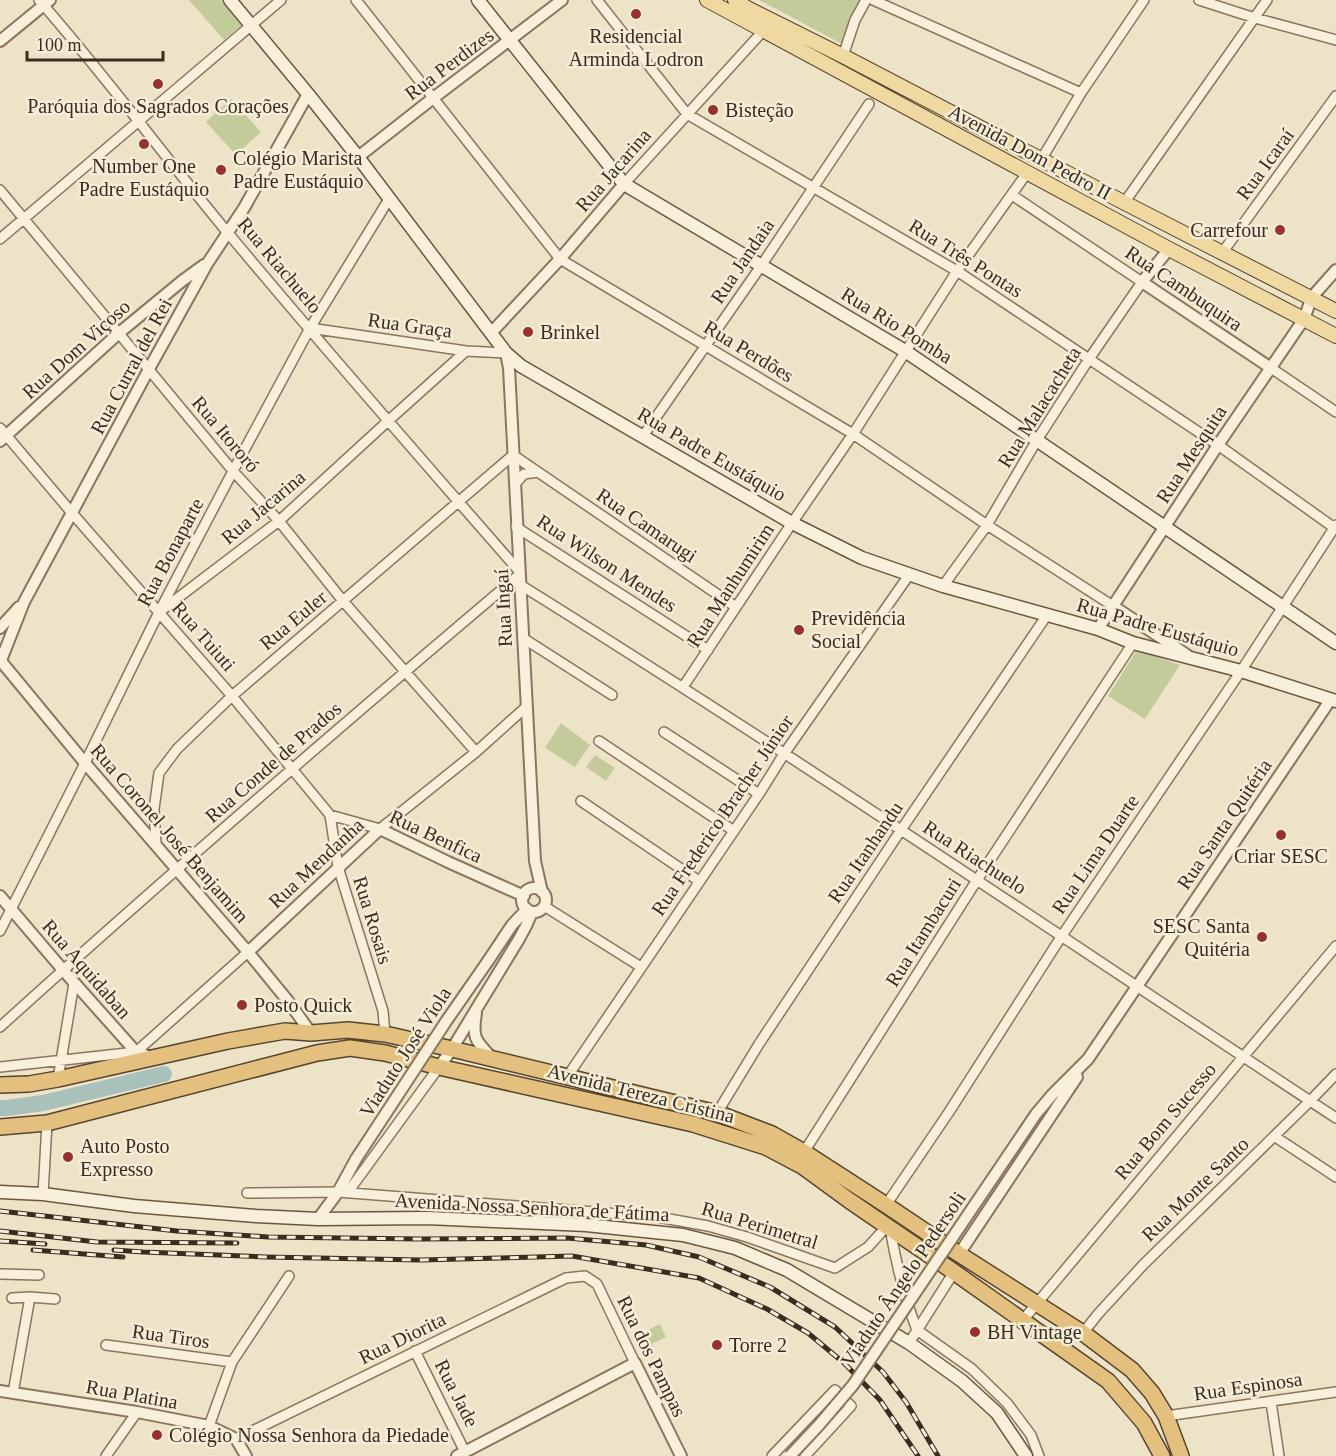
<svg xmlns="http://www.w3.org/2000/svg" width="1336" height="1456" viewBox="0 0 1336 1456" font-family="'Times New Roman',serif">
<style>
.green{fill:#c4cb9b}
.lines{fill:none;stroke-linecap:round;stroke-linejoin:round}
.river{stroke:#a8c1bb;stroke-width:16}
.minor-casing{stroke:#89765d;stroke-width:12}
.tertiary-casing{stroke:#89765d;stroke-width:14}
.secondary-casing{stroke:#6b5740;stroke-width:15}
.primary-casing{stroke:#574431;stroke-width:16}
.trunk-casing{stroke:#574431;stroke-width:18}
.minor{stroke:#f8f0da;stroke-width:9}
.tertiary{stroke:#f8f0da;stroke-width:10}
.secondary{stroke:#f8f0da;stroke-width:12}
.primary{stroke:#efd9a1;stroke-width:14}
.trunk{stroke:#e4c07e;stroke-width:15}
.rail-casing{stroke:#392d20;stroke-width:5}
.rail{stroke:#f5edd7;stroke-width:3;stroke-dasharray:9;stroke-linecap:butt}
.tertiary-bridge-casing{stroke:#89765d;stroke-width:14;stroke-linecap:butt}
.tertiary-bridge{stroke:#f8f0da;stroke-width:10}
.poi-dot{fill:#96322e;stroke:#f5edd7;stroke-width:2}
.labels{text-anchor:middle;dominant-baseline:central;stroke-width:5;stroke-linejoin:round;paint-order:stroke}
.poi-label{font-size:20px;fill:#392d20;stroke:#f5edd7;text-anchor:start}
.street-label{font-size:20px;fill:#392d20;stroke:#f5edd7}
</style>
<rect width="100%" height="100%" fill="#ede3c7"/>
<!-- green -->
<path class="green" d="M189 0H221L242 25 224 40Z
M759 0H862L844 45Z
M231 99 261 132 236 155 206 122Z
M1137 650 1180 665 1145 719 1108 696Z
M561 723 590 745 575 767 545 748Z
M595 755 615 768 606 781 586 767Z
M660 1324 666 1337 639 1350 633 1337Z"/>
<g class="lines">
<!-- river -->
<path class="river" d="M0 1108H7L43 1103 164 1074"/>
<!-- minor casing -->
<g class="minor-casing">
<path id="minor" d="M39 0C105 75 164 156 228 233 323 347 421 459 519 571
M356 0 560 259 853 434 987 525 1113 606
M597 0 687 114 957 271 1218 445 1336 529
M873 0 1081 93
M1199 0 1255 18 1336 40
M843 56 855 20 866 0
M1041 160 1081 93 1144 0
M624 184 763 31
M0 190 233 471 279 521 343 601 476 752
M1124 203 1267 0
M0 239 281 0
M1222 253 1336 96
M310 328 466 351 506 353
M1271 368 1336 412
M0 428 72 513 232 696 330 815 338 867 383 1011 385 1034
M643 436 761 266 869 104
M515 484 524 474 538 472
M516 527 708 650
M519 584C795 756 1064 939 1336 1118
M943 586 987 525 1037 440 1089 359 1142 282 1012 195
M162 610 279 521 388 421 466 351
M523 638 612 695
M683 687 792 523 853 434 957 271 1027 173
M664 732 759 794
M599 741 734 831
M581 801 699 881
M330 815 380 829 476 752 526 707
M156 844 154 809 159 773 177 749 232 696 513 455 736 607
M544 906 641 967
M0 931 85 763 159 612 233 471 310 328 389 199
M0 1027C170 873 344 723 519 575
M0 1067 136 1052 248 952
M567 1077 759 794 784 754 909 575
M58 1079 74 983
M717 1113 759 1044 901 830 1047 615
M1274 1136 1336 1177
M804 1152 977 880 1133 643
M348 1192 439 1067
M247 1193 338 1192 658 1217 708 1226 747 1237 835 1268 868 1247 887 1226
M43 1194 47 1123
M886 1205 949 1112 1061 937 1241 671 1336 525
M890 1228C896 1263 904 1297 917 1330
M0 1274 39 1275
M30 1297 55 1299
M12 1298 30 1297 13 1393
M1023 1320 1336 946
M917 1330 972 1369 1007 1403 1031 1435 1039 1456
M1083 1333 1098 1314 1143 1265 1310 1101 1336 1074
M909 1343 954 1272
M106 1345 232 1362
M415 1351 465 1452
M1271 1402 1279 1456
M1166 1416 1336 1392
M209 1426 232 1362 289 1276
M236 1439 566 1278 585 1276 597 1284 635 1363
M106 1456 137 1412
M772 1456 835 1390 851 1406 805 1456"/>
</g>
<!-- tertiary casing -->
<g class="tertiary-casing">
<path id="tertiary" d="M0 41 50 0
M358 157 432 99 562 0
M1169 249 1142 282 1271 368
M491 333 560 259 624 184
M506 353 509 368 535 861 542 892
M0 441 119 333 182 281 204 265
M1113 606 1187 655
M0 628 19 607
M1098 629 1218 445 1304 319 1312 297 1336 270
M0 660 85 763 248 952 288 1001 311 1033
M0 663 24 602 149 369 207 264 244 208 308 94
M522 900a12 12 0 1 1 24 0a12 12 0 1 1-24 0Z
M0 896 63 970 136 1052 151 1057
M248 952 380 829 448 862 524 896
M488 961 512 925 527 909
M476 1013C472 1038 475 1040 492 1058
M439 1067 452 1049 519 939 526 926 532 912
M1036 1114 1052 1095 1088 1059 1331 699
M318 1219 338 1192 356 1159
M959 1254 1077 1077
M0 1391 137 1412 209 1426 236 1439 246 1456
M457 1456 635 1363 681 1456"/>
</g>
<!-- secondary casing -->
<g class="secondary-casing">
<path id="secondary" d="M230 0 308 94 358 157 506 353 521 366 792 523 862 558 943 586 1098 629 1133 643 1241 671 1336 701
M478 0 624 184 905 351 1336 643
M0 1192 43 1194 134 1206 256 1216 318 1219 427 1218 586 1225 683 1235 735 1248 787 1270 909 1343 962 1381 997 1413 1026 1456"/>
</g>
<!-- primary casing -->
<g class="primary-casing">
<path id="primary" d="M707 0 1169 249 1336 336
M735 0 747 8 843 56 1121 201 1336 311"/>
</g>
<!-- trunk casing -->
<g class="trunk-casing">
<path id="trunk" d="M0 1085 29 1084 58 1079 228 1041 285 1031 311 1033 348 1030 385 1034 452 1049 717 1113 772 1134 804 1152 886 1205 959 1254 1083 1333 1132 1370 1152 1393 1166 1416 1181 1456
M0 1127 47 1123 317 1053 350 1048 385 1053 439 1067 693 1124 766 1147 802 1166 850 1201 954 1272 1108 1381 1144 1423 1162 1456"/>
</g>
<!-- minor -->
<use href="#minor" class="minor"/>
<!-- tertiary -->
<use href="#tertiary" class="tertiary"/>
<!-- secondary -->
<use href="#secondary" class="secondary"/>
<!-- primary -->
<use href="#primary" class="primary"/>
<!-- trunk -->
<use href="#trunk" class="trunk"/>
<!-- rail casing -->
<g class="rail-casing">
<path id="rail" d="M0 1211 177 1231 268 1237 420 1239 567 1238 646 1245 699 1257 770 1287 835 1327 883 1372 906 1402 938 1456
M0 1231 97 1242 237 1243
M0 1241 45 1244
M33 1250 123 1257
M114 1250 143 1252 266 1257 421 1260 572 1256 699 1278 767 1309 808 1333 844 1363 880 1400 918 1456"/>
</g>
<!-- rail -->
<use href="#rail" class="rail"/>
<!-- tertiary-bridge casing -->
<g class="tertiary-bridge-casing">
<path id="tertiary-bridge" d="M356 1159 447 1020 488 961
M790 1456 819 1425 853 1385 1036 1114"/>
</g>
<!-- tertiary-bridge -->
<use href="#tertiary-bridge" class="tertiary-bridge"/>
</g>
<!-- markers -->
<g class="poi-dot">
<circle cx="636" cy="14" r="6"/>
<circle cx="158" cy="84" r="6"/>
<circle cx="713" cy="110" r="6"/>
<circle cx="144" cy="144" r="6"/>
<circle cx="221" cy="170" r="6"/>
<circle cx="1280" cy="230" r="6"/>
<circle cx="528" cy="332" r="6"/>
<circle cx="799" cy="630" r="6"/>
<circle cx="1281" cy="835" r="6"/>
<circle cx="1262" cy="937" r="6"/>
<circle cx="242" cy="1005" r="6"/>
<circle cx="68" cy="1157" r="6"/>
<circle cx="975" cy="1332" r="6"/>
<circle cx="717" cy="1345" r="6"/>
<circle cx="157" cy="1435" r="6"/>
</g>
<g class="labels">
<!-- poi labels -->
<g class="poi-label">
<text x="636" y="36" text-anchor="middle">Residencial<tspan x="636" dy="23">Arminda Lodron</tspan></text>
<text x="158" y="106" text-anchor="middle">Paróquia dos Sagrados Corações</text>
<text x="725" y="110">Bisteção</text>
<text x="233" y="158">Colégio Marista<tspan x="233" dy="23">Padre Eustáquio</tspan></text>
<text x="144" y="166" text-anchor="middle">Number One<tspan x="144" dy="23">Padre Eustáquio</tspan></text>
<text x="1268" y="230" text-anchor="end">Carrefour</text>
<text x="540" y="332">Brinkel</text>
<text x="811" y="618">Previdência<tspan x="811" dy="23">Social</tspan></text>
<text x="1281" y="856" text-anchor="middle">Criar SESC</text>
<text x="1250" y="926" text-anchor="end">SESC Santa<tspan x="1250" dy="23">Quitéria</tspan></text>
<text x="254" y="1005">Posto Quick</text>
<text x="80" y="1146">Auto Posto<tspan x="80" dy="23">Expresso</tspan></text>
<text x="987" y="1332">BH Vintage</text>
<text x="729" y="1345">Torre 2</text>
<text x="169" y="1435">Colégio Nossa Senhora da Piedade</text>
</g>
<!-- street labels -->
<g class="street-label">
<text transform="translate(449 64) rotate(-37)">Rua Perdizes</text>
<text transform="translate(1030 152) rotate(28)">Avenida Dom Pedro II</text>
<text transform="translate(1265 164) rotate(-54)">Rua Icaraí</text>
<text transform="translate(613 170) rotate(-49)">Rua Jacarina</text>
<text transform="translate(966 258) rotate(32)">Rua Três Pontas</text>
<text transform="translate(742 261) rotate(-56)">Rua Jandaia</text>
<text transform="translate(280 265) rotate(50)">Rua Riachuelo</text>
<text transform="translate(1184 288) rotate(34)">Rua Cambuquira</text>
<text transform="translate(410 325) rotate(8)">Rua Graça</text>
<text transform="translate(897 325) rotate(32)">Rua Rio Pomba</text>
<text transform="translate(76 349) rotate(-42)">Rua Dom Viçoso</text>
<text transform="translate(749 351) rotate(31)">Rua Perdões</text>
<text transform="translate(131 366) rotate(-62)">Rua Curral del Rei</text>
<text transform="translate(1039 407) rotate(-58)">Rua Malacacheta</text>
<text transform="translate(226 434) rotate(50)">Rua Itororó</text>
<text transform="translate(712 454) rotate(30)">Rua Padre Eustáquio</text>
<text transform="translate(1191 454) rotate(-57)">Rua Mesquita</text>
<text transform="translate(263 507) rotate(-40)">Rua Jacarina</text>
<text transform="translate(647 525) rotate(34)">Rua Camarugi</text>
<text transform="translate(170 552) rotate(-62)">Rua Bonaparte</text>
<text transform="translate(607 563) rotate(33)">Rua Wilson Mendes</text>
<text transform="translate(730 585) rotate(-57)">Rua Manhumirim</text>
<text transform="translate(503 608) rotate(-93)">Rua Ingaí</text>
<text transform="translate(293 620) rotate(-40)">Rua Euler</text>
<text transform="translate(1158 627) rotate(16)">Rua Padre Eustáquio</text>
<text transform="translate(204 636) rotate(49)">Rua Tuiuti</text>
<text transform="translate(273 762) rotate(-41)">Rua Conde de Prados</text>
<text transform="translate(722 815) rotate(-56)">Rua Frederico Bracher Júnior</text>
<text transform="translate(1224 824) rotate(-56)">Rua Santa Quitéria</text>
<text transform="translate(170 833) rotate(49)">Rua Coronel José Benjamim</text>
<text transform="translate(436 836) rotate(25)">Rua Benfica</text>
<text transform="translate(865 852) rotate(-56)">Rua Itanhandu</text>
<text transform="translate(1095 854) rotate(-56)">Rua Lima Duarte</text>
<text transform="translate(975 857) rotate(33)">Rua Riachuelo</text>
<text transform="translate(316 863) rotate(-43)">Rua Mendanha</text>
<text transform="translate(373 920) rotate(73)">Rua Rosais</text>
<text transform="translate(923 932) rotate(-58)">Rua Itambacuri</text>
<text transform="translate(87 969) rotate(49)">Rua Aquidaban</text>
<text transform="translate(405 1052) rotate(-57)">Viaduto José Viola</text>
<text transform="translate(641 1093) rotate(14)">Avenida Tereza Cristina</text>
<text transform="translate(1165 1121) rotate(-50)">Rua Bom Sucesso</text>
<text transform="translate(1195 1189) rotate(-44)">Rua Monte Santo</text>
<text transform="translate(532 1207) rotate(3)">Avenida Nossa Senhora de Fátima</text>
<text transform="translate(760 1225) rotate(17)">Rua Perimetral</text>
<text transform="translate(903 1279) rotate(-56)">Viaduto Ângelo Pedersoli</text>
<text transform="translate(171 1336) rotate(8)">Rua Tiros</text>
<text transform="translate(402 1338) rotate(-26)">Rua Diorita</text>
<text transform="translate(652 1356) rotate(64)">Rua dos Pampas</text>
<text transform="translate(1248 1386) rotate(-8)">Rua Espinosa</text>
<text transform="translate(457 1393) rotate(63)">Rua Jade</text>
<text transform="translate(132 1394) rotate(10)">Rua Platina</text>
</g>
</g>
<!-- scale -->
<path d="M27 51v9h136v-9" fill="none" stroke="#392d20" stroke-width="3"/>
<text x="36" y="51" font-size="18" fill="#392d20" stroke="#f5edd7" stroke-width="4.5" paint-order="stroke">100 m</text>
</svg>
